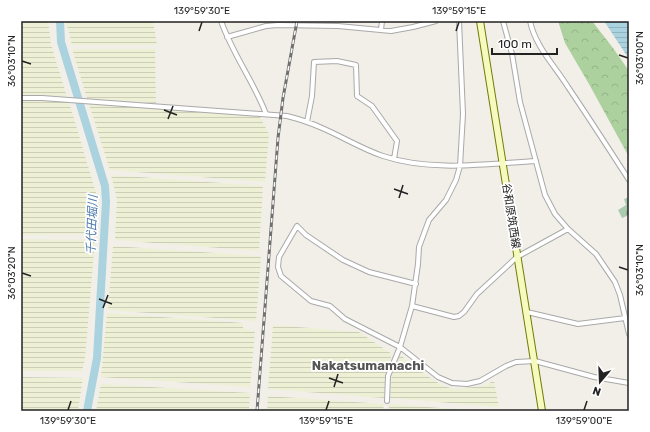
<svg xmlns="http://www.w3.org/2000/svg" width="650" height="432" viewBox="0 0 650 432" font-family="Rubik,'Noto Sans JP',sans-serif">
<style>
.farmland{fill:url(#farmland-rules)}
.forest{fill:url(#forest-crowns)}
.cemetery{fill:url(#cemetery-stones)}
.water{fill:url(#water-rules)}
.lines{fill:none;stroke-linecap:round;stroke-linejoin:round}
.river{stroke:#aad3df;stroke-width:8}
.street-casing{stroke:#a9a9a9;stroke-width:6}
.secondary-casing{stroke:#707d05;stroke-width:8}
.street{stroke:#fff;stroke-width:4}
.secondary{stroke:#f7fabf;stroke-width:6}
.rail-casing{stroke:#707070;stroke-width:3}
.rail{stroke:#fff;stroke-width:1.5;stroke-dasharray:4.5;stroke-linecap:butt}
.ticks{fill:none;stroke:#222;stroke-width:1.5}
.labels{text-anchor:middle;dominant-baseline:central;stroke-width:3.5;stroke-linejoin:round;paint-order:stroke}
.street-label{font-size:11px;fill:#222;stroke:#fff}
.water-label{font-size:12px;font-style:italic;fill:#4a7aab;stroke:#fff}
.quarter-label{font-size:13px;font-weight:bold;fill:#555;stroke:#fff}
.neatline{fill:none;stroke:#222;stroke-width:1.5}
.ticks-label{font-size:10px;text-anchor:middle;fill:#222}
</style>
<defs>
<pattern id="farmland-rules" width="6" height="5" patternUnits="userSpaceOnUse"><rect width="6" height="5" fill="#eef0d5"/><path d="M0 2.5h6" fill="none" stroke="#ccceb7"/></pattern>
<pattern id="forest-crowns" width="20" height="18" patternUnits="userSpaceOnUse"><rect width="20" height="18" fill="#add19e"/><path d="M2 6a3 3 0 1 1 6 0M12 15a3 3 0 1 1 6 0" fill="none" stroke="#95b388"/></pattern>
<pattern id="cemetery-stones" width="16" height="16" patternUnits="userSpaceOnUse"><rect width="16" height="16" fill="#aacbaf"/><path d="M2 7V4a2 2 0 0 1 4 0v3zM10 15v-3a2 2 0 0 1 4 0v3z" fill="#92ae96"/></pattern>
<pattern id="water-rules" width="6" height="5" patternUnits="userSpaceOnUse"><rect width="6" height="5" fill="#aad3df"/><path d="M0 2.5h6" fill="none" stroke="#92b5bf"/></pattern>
</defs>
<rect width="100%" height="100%" fill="#f2efe9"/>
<!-- farmland -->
<path class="farmland" d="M21 21H48L51 44 67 97 21 95Z
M66 21H153L157 45H72Z
M72 49H155L156 103 87 98Z
M45 100 69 102 97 196 96 234 21 235V101Z
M89 104 260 117 269 134 265 182 110 170Z
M111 175 263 186 259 251 115 240 117 199Z
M21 239 95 240 85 359 82 371H21Z
M113 246 259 256 261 258 256 321 108 310Z
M107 313 243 323V328L255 332 250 387 101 377Z
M273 325 359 332 392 354 386 371 384 398 268 389Z
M400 355 429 377 443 386 455 389 482 386 494 381 499 407 390 398 392 372Z
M21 377 83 378 78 411H21Z
M101 384 250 393 249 411H96Z
M268 396 384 404 383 411H267Z
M389 404 480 411H388Z"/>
<!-- forest -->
<path class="forest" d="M558 21H592L613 48 629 71V157L589 84 565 43Z"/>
<!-- cemetery -->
<path class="cemetery" d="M627 198 629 200V215L622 218 618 210 626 205 624 199Z"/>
<!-- water -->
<path class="water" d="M604 21H629V59Z"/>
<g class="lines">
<!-- river -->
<path class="river" d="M60 21 61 42 105 186 106 202 97 358 87 411"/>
<!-- street casing -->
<g class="street-casing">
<path id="street" d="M221 21C233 55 254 82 266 114
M503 21 512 54 520 102 545 195 555 214 568 229 596 254 615 282 620 295 629 334
M530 21C535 46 555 66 568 87 589 118 609 149 629 180
M381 30 382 21
M227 37 266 26 278 25 338 26 391 31 413 27 436 21
M21 98H42L287 116C299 119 311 123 322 128 343 137 362 149 383 156 432 172 485 164 536 161
M307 122 312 96 314 62 337 61 356 65 357 96 372 106 397 141 394 159
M416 284 369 272 343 260 306 235 297 226 279 257 278 267 281 276 311 301 330 306 345 319 400 347 438 377 452 383 467 384 480 381 506 366 516 362 535 361 594 377 629 383
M412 306 454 317 459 316 464 312 477 294 517 257 568 229
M527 312 578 324 625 318
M387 401 388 376 400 347 412 306 418 264 419 247 429 220 446 200 456 180 460 166 463 114 459 21"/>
</g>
<!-- secondary casing -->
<g class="secondary-casing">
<path id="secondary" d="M480 21 542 411"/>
</g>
<!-- street -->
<use href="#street" class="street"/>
<!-- secondary -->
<use href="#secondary" class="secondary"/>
<!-- rail casing -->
<g class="rail-casing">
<path id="rail" d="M257 411 278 138 283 98 297 21"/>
</g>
<!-- rail -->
<use href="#rail" class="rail"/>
</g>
<!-- ticks -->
<path class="ticks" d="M199 31 202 22M456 31 459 22M619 55 628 58M22 61 31 64M164 110 177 115M168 119 173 106M394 189 408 194M399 198 403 185M619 267 628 270M22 273 31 276M99 299 112 304M103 308 108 295M329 378 343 383M334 387 338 374M68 410 71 401M326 410 329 401M584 410 587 401"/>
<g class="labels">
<!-- street labels -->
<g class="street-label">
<text transform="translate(511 216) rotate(81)">谷和原筑西線</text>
</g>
<!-- water labels -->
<g class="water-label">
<text transform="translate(92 225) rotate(-88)">千代田堀川</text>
</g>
<!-- quarter labels -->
<g class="quarter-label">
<text x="368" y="365">Nakatsumamachi</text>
</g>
</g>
<!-- border -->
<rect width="650" height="432" fill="none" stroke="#ffffff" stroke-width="44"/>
<!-- north arrow -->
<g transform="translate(600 382) rotate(199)" stroke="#ffffff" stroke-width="3" paint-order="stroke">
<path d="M0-3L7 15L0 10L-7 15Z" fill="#222222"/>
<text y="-6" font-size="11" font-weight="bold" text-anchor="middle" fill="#222222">N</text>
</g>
<!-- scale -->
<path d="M492 48v6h65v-6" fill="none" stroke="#222222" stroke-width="2"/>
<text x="498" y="48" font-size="12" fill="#222222" stroke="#ffffff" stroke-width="3" paint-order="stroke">100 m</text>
<rect x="22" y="22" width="606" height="388" class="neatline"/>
<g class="ticks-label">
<text x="202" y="14">139°59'30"E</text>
<text x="459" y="14">139°59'15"E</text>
<text transform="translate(639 58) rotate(-90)" y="4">36°03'00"N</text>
<text transform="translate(11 61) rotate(-90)" y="4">36°03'10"N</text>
<text transform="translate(639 270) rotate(-90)" y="4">36°03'10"N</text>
<text transform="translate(11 273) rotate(-90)" y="4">36°03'20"N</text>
<text x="68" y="424">139°59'30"E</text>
<text x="326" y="424">139°59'15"E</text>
<text x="584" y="424">139°59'00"E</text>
</g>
</svg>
